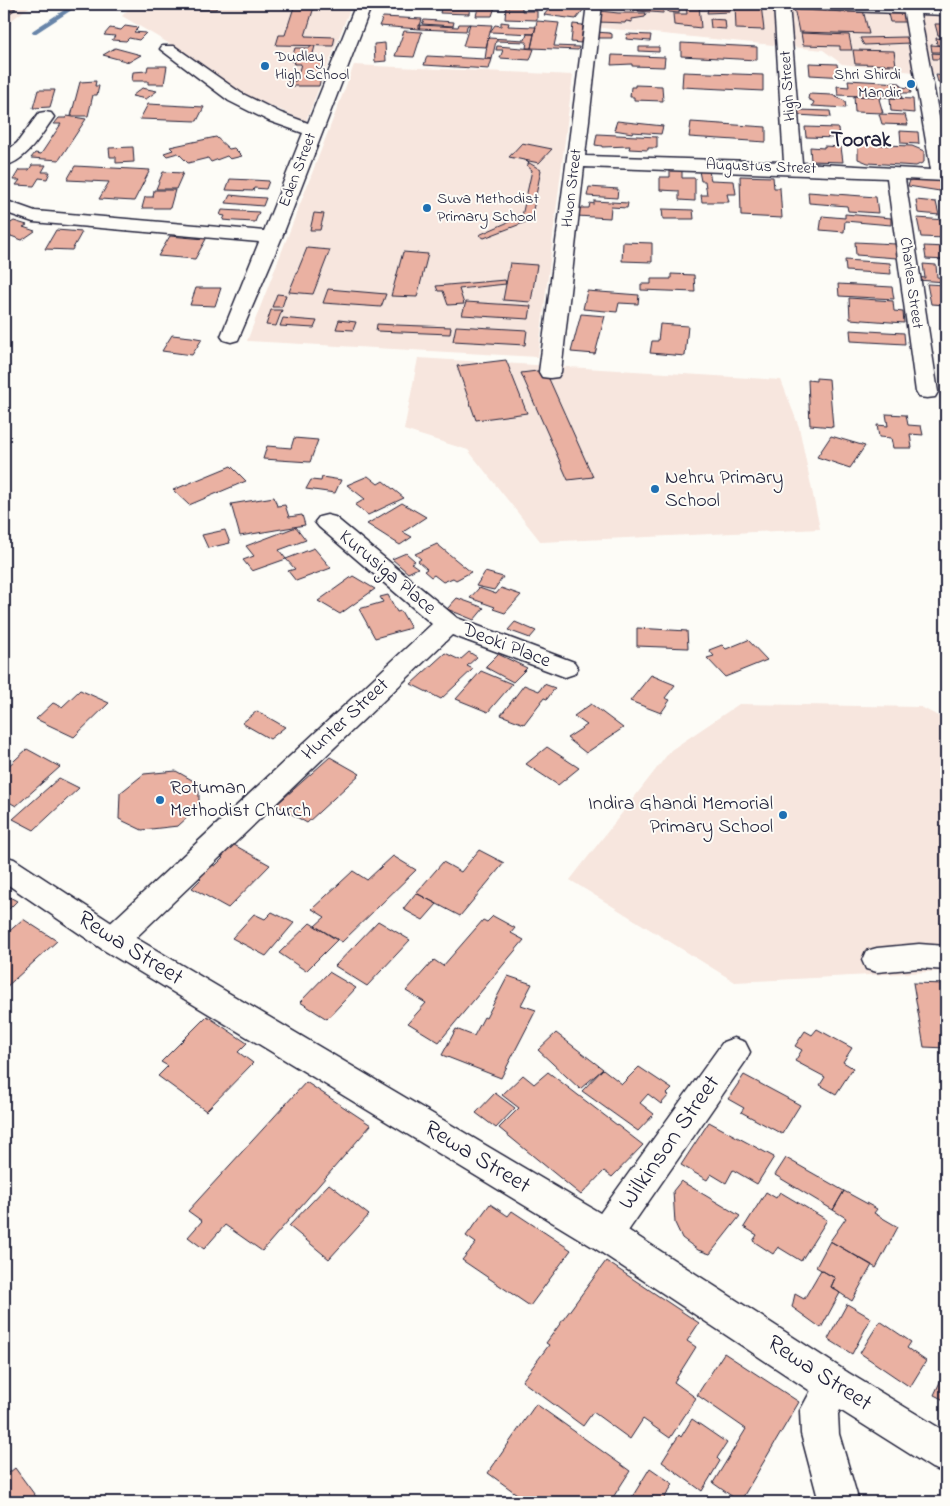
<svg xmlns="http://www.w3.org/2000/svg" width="950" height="1506" viewBox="0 0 950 1506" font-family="'Indie Flower',sans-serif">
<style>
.built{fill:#f7e6de}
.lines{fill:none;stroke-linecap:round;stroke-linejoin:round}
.stream{stroke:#6885a9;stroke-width:4}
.building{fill:#eab1a2;stroke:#22223b}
.minor-casing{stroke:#22223b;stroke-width:3}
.major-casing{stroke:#22223b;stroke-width:3}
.minor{fill:#fdfcf7;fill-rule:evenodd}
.major{fill:#fdfcf7;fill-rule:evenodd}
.poi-dot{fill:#1f6fb2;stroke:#fdfcf7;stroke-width:2}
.labels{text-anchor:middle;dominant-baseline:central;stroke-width:4;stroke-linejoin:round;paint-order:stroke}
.far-poi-label{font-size:16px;fill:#22223b;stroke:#fdfcf7;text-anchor:start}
.far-street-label{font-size:16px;fill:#22223b;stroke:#fdfcf7}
.poi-label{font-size:20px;fill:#22223b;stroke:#fdfcf7;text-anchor:start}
.street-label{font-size:20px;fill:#22223b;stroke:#fdfcf7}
.far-district-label{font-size:21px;font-weight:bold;fill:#22223b;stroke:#fdfcf7}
.near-street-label{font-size:24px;fill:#22223b;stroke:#fdfcf7}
</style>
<rect width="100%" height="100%" fill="#fdfcf7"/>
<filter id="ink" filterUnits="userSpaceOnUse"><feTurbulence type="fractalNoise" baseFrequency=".02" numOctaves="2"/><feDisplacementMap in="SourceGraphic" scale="10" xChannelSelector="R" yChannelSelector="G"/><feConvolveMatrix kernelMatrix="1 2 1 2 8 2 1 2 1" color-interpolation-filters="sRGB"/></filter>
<g filter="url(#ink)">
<!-- built -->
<path class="built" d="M4 4H33L4 26Z
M133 4H352L306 121 243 94 175 47 122 16Z
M597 4H769L946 12V74H931L842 64 823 50 593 27Z
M354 65 573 75 538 357 247 341Z
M418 358 781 380 799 427 820 529 541 542 468 450 404 430Z
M739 704 921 707 946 720V971L735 982 570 880 671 750Z"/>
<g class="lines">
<!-- stream -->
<path class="stream" d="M34 32 77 4"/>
</g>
<!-- building -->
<path class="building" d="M200 4H218L216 9H199Z
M295 4H315L305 36 335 37 333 46 276 45 279 35H285Z
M388 4H403L400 9 386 8Z
M442 4H470L469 14 440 13Z
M479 4H496L492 16H476Z
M553 4H588L576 19 544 15Z
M621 4H637L636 9H621Z
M640 4H665L663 13 638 11Z
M669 4H680L679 13 668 12Z
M709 4H731L730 12 707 13Z
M735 4 761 5 764 30 736 29Z
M686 5H699L701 28 674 25 673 14H687Z
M4 6 16 9 4 17Z
M506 7H522V11H537V20L505 19Z
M794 8 863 10 869 34 799 32Z
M600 11 618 13H646L645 17 632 19V22L626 21 625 23 598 22Z
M888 14H904L905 22H890Z
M383 17 422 19 419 29 379 26Z
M710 19 725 20 726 29 711 28Z
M424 20 454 22 453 26 422 24Z
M537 21 559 23 554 46 579 47 578 50 531 48Z
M501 22 509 23 508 26 536 27 534 34 490 32 495 25 501 26Z
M459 24H470L467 26 466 31 419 29V25L458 27Z
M470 24 492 25 486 47 463 46Z
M573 24 583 25 581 43 571 42Z
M935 24H946V36L938 35Z
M125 26 138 28 134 32 146 33 139 40 129 38 126 41 112 40 115 36 104 35 110 28 121 30Z
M404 31 422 32 414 57 395 56Z
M596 32 609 33 612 34V38H596Z
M801 33 849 35 852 50H840V46L803 45Z
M527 34H534L531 48H526L527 42 496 41 492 59H485L488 38 525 40Z
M627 34 651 35 650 41 626 39Z
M906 37 910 43 864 45 860 38Z
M936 38 946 39V45H937Z
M385 43 386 61 375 62 374 44Z
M681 43 757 47V60L681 56Z
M931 45 946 46V52H932Z
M310 46H315L311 61H325L319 86H287L288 81H296L301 64H294L295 61H291L295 48H310Z
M497 46 534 49 530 60 500 58 503 50H496Z
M639 47H659V52L639 51Z
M115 48 141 55 129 62 103 55Z
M853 50 894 51 896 65 855 64Z
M932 53 946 54V59H933Z
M612 55 665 57 664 67 632 66V64L611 65Z
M427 56 485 59H492L489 69 424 65Z
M809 63 837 64 838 72H846V77L810 75Z
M148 66H167L164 84H148V81H132L133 72 147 71Z
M683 72 763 75V91L682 87Z
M936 75 946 76V82H938Z
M848 80 900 83 901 87 910 88 911 93H901L902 98 838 95 837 86 849 87Z
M96 81 95 86H99L97 95H93L88 116H71L80 82Z
M635 85 662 86 663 101 634 100V97H630L631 87H635Z
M142 88 157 91 146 99 132 96Z
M939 89H946V99L940 98Z
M38 90H55L50 107 33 108Z
M809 94 832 95 845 101 846 108 812 106 814 102 808 99Z
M854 96 881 97V99H879L883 113 855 112Z
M890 98 913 99 914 113 891 111Z
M148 104 204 107 197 121 140 119Z
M797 110 830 111 831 117 797 115Z
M879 114 905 115 908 125 882 124Z
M67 116 86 119 59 160 31 158 35 153 41 154 61 124H54L59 118H66Z
M617 121 663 126 661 134 632 132V133L614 130Z
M691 122 766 127V142L689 137Z
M805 127 838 128 839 138 806 137Z
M900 131 918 132 919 144 901 143Z
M597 134 657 137V148H648V150L629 149 630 146 602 147V146L595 145Z
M216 137 229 149 234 148 242 156 230 159 227 156 211 162 208 158 188 163 178 153 167 156 164 153 173 150 170 147Z
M522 143 552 149 539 163 509 157Z
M858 144 912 146 924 151V162L916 166 868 163 858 159Z
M824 146 841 147 843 162 811 161 810 147 824 148Z
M133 147 134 162 116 163V157H110L109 148Z
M526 161 541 170 531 220 484 238 479 235 522 216 532 170 527 166 529 163Z
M32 165H46L42 172H50L47 179 39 178 34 186 16 185 20 180H13L19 170H29Z
M75 166 150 170 134 201 99 199 109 182 67 180Z
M670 170H682V178H695V201L679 200V191L660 190V177H670Z
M699 171 709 172 711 180 734 181 736 194H727L729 202H702L701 195H707L705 181H701Z
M163 172 183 173 176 189H156Z
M912 175 946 181V192L908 186Z
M740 176 773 177 774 188H780L782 218 741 216Z
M230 179 253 180 269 181 266 189 254 188 253 191 226 190Z
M589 187 618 189 617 198 587 196Z
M154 190H175L170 208H142L145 197H153Z
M808 192 876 197 878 213 848 211 847 206 809 203Z
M230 195 250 197 266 198 263 206 226 203Z
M916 200 936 202 939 215 918 213Z
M594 201 628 203 627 208 611 207 610 218 577 216 578 208H589L590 203 594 204Z
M662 209 693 210 694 219H663Z
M222 210 259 212 255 222 235 221 223 220 225 216 220 215Z
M314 213 324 214 320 230H310Z
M845 214 891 218V225L845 221 844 232 820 230 822 216 845 218Z
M917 218 946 220V238L921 237Z
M14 221 27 225 23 227 35 231 22 240 11 236 4 240V223L9 224Z
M56 230 82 232 72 250 45 249Z
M170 236 193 238 206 239 195 259 158 256Z
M623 242 652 243V262L622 261Z
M855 242 896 244 897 258 856 255Z
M924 246 946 247V260L926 259Z
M307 248 330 250 313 294 289 292Z
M403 252 428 254 417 297 391 296Z
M845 260 890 263 891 274 846 271Z
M510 263 537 265 531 302 503 300Z
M923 264 936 265 937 277 946 278V282L917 280 916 277 925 278Z
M671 274 694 275 695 292 641 290V284H651V279H671Z
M505 280 506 284 459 289 464 304 448 305 443 291H438L436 286Z
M838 284 892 287 894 299 839 296Z
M927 284 946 285V305L931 304Z
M196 288H221L215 306 190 305Z
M328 289 386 294 381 307 323 303Z
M587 291 639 295 638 304 619 303 617 312 583 309Z
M277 294 286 295 282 307H272Z
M849 298 893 301 894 311 903 312 904 323 850 319Z
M466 302 497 304 531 306 529 319 462 315Z
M271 310H282L276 326 266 325Z
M581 314 605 316 595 354 571 352Z
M283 318 292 319 317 321 314 328 280 326Z
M339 320 356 322 353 330 336 329Z
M377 324 396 325 451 327 450 334 376 331Z
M660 324 688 326 685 356 650 353 652 341H658Z
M456 326 527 330 525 345 453 341Z
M850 330 904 333 905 344 851 341Z
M172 335 191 337 202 339 192 355 162 351Z
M506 360 527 413 476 420 457 366Z
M545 370 593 477 568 480 521 373Z
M816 378 829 379 833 427 810 425 808 380 816 381Z
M886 414 906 415 908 425 921 426 923 435 910 434 912 448H893L891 438 879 437 877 425 888 426Z
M831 436 865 446 850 468 817 457Z
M294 438 318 440 310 462 263 459 267 446 291 448Z
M231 466 246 481 189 505 173 490Z
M368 476 378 484 383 481 404 498 368 515 355 505 365 499 347 485Z
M322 477 341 480 335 493 306 489 311 480 321 481Z
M274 497 277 506 285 505 289 517 302 515 305 525 240 536 231 504Z
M402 503 426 517 403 532 412 537 400 545 367 524Z
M296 527 306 540 279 550 286 559 252 571 243 560 254 556 246 546Z
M225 530 230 543 208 548 202 535Z
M437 544 455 559 471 572 456 580 453 578 443 582 434 575 431 577 424 571 427 569 418 561 421 559 415 554Z
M314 548 331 568 296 581 288 571 295 569 286 559Z
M406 553 415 561 411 563 418 568 408 573 392 559Z
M485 572 503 577 494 590 476 586Z
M353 576 375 589 340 614 318 601Z
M479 588 496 594 501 588 521 595 505 613 493 609 495 607 470 598Z
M388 595 397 612 401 611 411 628 375 638 359 609 383 602 380 597Z
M457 598 471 603 484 608 474 620 447 609Z
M515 622 536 631 530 638 508 630Z
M637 628 687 631 688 648 637 646Z
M748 640 767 660 725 677 707 658 714 656 709 650 722 645 726 649Z
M469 652 477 657 467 666 473 669 441 699 411 684 445 653 460 660Z
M498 654 527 668 513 682 485 667Z
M481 671 512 684 488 712 456 699Z
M651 675 675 685 665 698 670 700 661 713 630 701Z
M544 684 555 688 547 699 544 698 524 724 501 715 524 685 539 691Z
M80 690 109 703 74 737 36 719 53 703 62 707Z
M591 704 623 728 586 753 567 738 587 725 574 716Z
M257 711 285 727 270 739 242 723Z
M547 747 579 768 558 785 526 764Z
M27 749 60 767 16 806 4 799V778L8 774 4 770Z
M330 757 360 774 307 823 276 805Z
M176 771 199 784V807L178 826 142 830 119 819 120 793 144 774Z
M59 778 79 788 34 830 13 819Z
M227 841 270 865 228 908 192 888 201 879 191 873 204 860 215 866 223 858 215 854Z
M479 850 504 863 460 916 416 893 443 862 461 872Z
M393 856 416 870 342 942 315 926 325 917 312 909 353 871 367 880Z
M416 893 437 904 423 920 403 909Z
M4 894 17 901 4 914Z
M272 912 294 923 266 956 232 938 254 914 265 919Z
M493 916 515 928 511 933 524 940 439 1042 408 1023 426 1003 406 991 434 960 443 966 483 920 487 922Z
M23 919 57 941 4 989V936Z
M378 921 410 940 367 986 335 966Z
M310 923 337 940 306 971 279 953Z
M329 972 356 988 327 1019 300 1002Z
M508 976 532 984 521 1005 536 1010 501 1078 442 1055 456 1029 474 1036 484 1017 486 1018Z
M913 983 946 984V1048L924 1047Z
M207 1016 247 1043 238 1052 253 1063 206 1111 158 1076 168 1066 161 1062Z
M817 1029 852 1048 843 1062 853 1068 836 1094 820 1085 825 1077 795 1061 802 1050 795 1046 805 1031 812 1035Z
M556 1033 603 1069 580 1089 538 1050Z
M639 1067 672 1089 667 1094 669 1095 661 1104 648 1094 640 1103 654 1114 638 1131 582 1091 603 1069 622 1084Z
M548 1072 643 1145 612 1177 604 1171 581 1195 499 1128 519 1108 502 1095 523 1075 534 1084Z
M744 1075 800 1105 782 1134 741 1112 744 1108 728 1099Z
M306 1082 371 1125 262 1251 225 1225 204 1249 188 1237 202 1221 188 1211Z
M495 1093 515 1108 496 1128 476 1113Z
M709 1122 774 1157 757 1184 733 1170 726 1183 711 1174 707 1180 681 1165Z
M786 1158 844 1191 833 1210 775 1175Z
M681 1181 740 1216 710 1254 698 1250 682 1238 675 1223 673 1191Z
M329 1184 369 1215 329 1259 289 1226Z
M844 1191 877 1209 874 1213 898 1227 876 1268 830 1241 846 1218 833 1210Z
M766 1192 776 1198 780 1192 827 1220 801 1261 778 1247 773 1254 753 1241 757 1235 744 1227Z
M490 1204 508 1216 512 1211 571 1250 530 1306 462 1260 476 1243 466 1236Z
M830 1241 872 1265 852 1301 831 1287 835 1278 816 1267Z
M606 1261 699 1323 687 1341 696 1347 674 1382 696 1398 670 1438 643 1419 630 1439 593 1412 583 1426 522 1381 549 1345 546 1343Z
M821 1270 835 1278 831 1287 840 1293 821 1328 792 1307 795 1294 804 1299Z
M847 1304 871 1318 852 1354 828 1339Z
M880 1321 911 1342 907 1348 926 1361 910 1387 860 1353Z
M724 1353 799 1402 740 1502 713 1483 746 1429 697 1395Z
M946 1369V1401L934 1395Z
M536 1404 630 1471 610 1502H528L488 1473Z
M692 1419 727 1443 717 1458 720 1461 702 1491 662 1462 679 1435 681 1437Z
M15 1468 37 1498 31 1502H4V1477Z
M650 1468 673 1484 662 1502H629Z"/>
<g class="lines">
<!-- minor casing -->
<g class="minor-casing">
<path id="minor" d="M356 4H372L282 237 238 340 231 342 224 340 221 336 259 242 33 222 4 212V200L35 211 264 231 303 133 269 121 229 101 160 49 162 46H174L241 93 281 113 308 123Z
M587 4H602L585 156 784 162 774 4H789L802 163 931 170 903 8 910 4 916 5 919 8 946 155V181L905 179 938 392 935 397 927 398 919 397 916 392 887 178 584 167 561 372 558 377 550 378 542 377 539 372Z
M45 112 51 113 54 117C41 135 27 161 4 166V153L17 143 39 113Z
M327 515 335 517 457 618 574 662 578 668 574 674 565 677 452 635 124 949 113 952 102 949 98 940 102 931 432 624 319 527 315 522 319 517Z
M919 944 946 946V970L919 968 877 972 866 969 862 960 866 951 877 948Z
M734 1038 745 1042 750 1052 745 1062 617 1247 605 1251 593 1247 587 1235 593 1223 723 1042Z
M834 1366 847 1372 853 1385 838 1414 839 1434 859 1502H819L801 1434 800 1411 821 1372Z"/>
</g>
<!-- major casing -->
<g class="major-casing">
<path id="major" d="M791 4 946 5V15L799 9 794 7Z
M4 856 14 859 124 931 617 1223 847 1372 946 1432V1473L932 1468 821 1398 593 1247 102 949 4 882Z"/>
</g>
<!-- minor -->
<use href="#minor" class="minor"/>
<!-- major -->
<use href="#major" class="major"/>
</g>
</g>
<!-- markers -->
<g class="poi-dot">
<circle cx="265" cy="66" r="5"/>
<circle cx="911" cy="84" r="5"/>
<circle cx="427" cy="208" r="5"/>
<circle cx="655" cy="489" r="5"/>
<circle cx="160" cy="800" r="5"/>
<circle cx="783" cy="815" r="5"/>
</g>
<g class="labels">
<!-- far-poi labels -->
<g class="far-poi-label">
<text x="275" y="57">Dudley<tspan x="275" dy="18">High School</tspan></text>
<text x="901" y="75" text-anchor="end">Shri Shirdi<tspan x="901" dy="18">Mandir</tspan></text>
<text x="437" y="199">Suva Methodist<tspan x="437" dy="18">Primary School</tspan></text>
</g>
<!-- far-street labels -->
<g class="far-street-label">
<text transform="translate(788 86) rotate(-94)">High Street</text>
<text transform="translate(761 167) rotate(2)">Augustus Street</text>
<text transform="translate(298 170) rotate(-69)">Eden Street</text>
<text transform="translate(572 188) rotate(-83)">Huon Street</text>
<text transform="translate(911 283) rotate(82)">Charles Street</text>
</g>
<!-- poi labels -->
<g class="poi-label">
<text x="665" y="478">Nehru Primary<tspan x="665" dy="23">School</tspan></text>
<text x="170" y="788">Rotuman<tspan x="170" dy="23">Methodist Church</tspan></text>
<text x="773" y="804" text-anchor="end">Indira Ghandi Memorial<tspan x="773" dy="23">Primary School</tspan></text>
</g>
<!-- street labels -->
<g class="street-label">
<text transform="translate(387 573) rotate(40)">Kurusiga Place</text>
<text transform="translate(506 646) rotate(21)">Deoki Place</text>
<text transform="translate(346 720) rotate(-43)">Hunter Street</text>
</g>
<!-- far-district labels -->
<g class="far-district-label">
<text x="861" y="141">Toorak</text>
</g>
<!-- near-street labels -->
<g class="near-street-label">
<text transform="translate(130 949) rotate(32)">Rewa Street</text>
<text transform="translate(670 1143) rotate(-55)">Wilkinson Street</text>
<text transform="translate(477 1158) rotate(31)">Rewa Street</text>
<text transform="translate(819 1374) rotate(33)">Rewa Street</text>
</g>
</g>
<!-- margin -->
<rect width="950" height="1506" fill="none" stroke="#fdfcf7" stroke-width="20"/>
<rect x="10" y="10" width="930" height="1486" fill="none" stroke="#22223b" stroke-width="2" filter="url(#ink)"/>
</svg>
